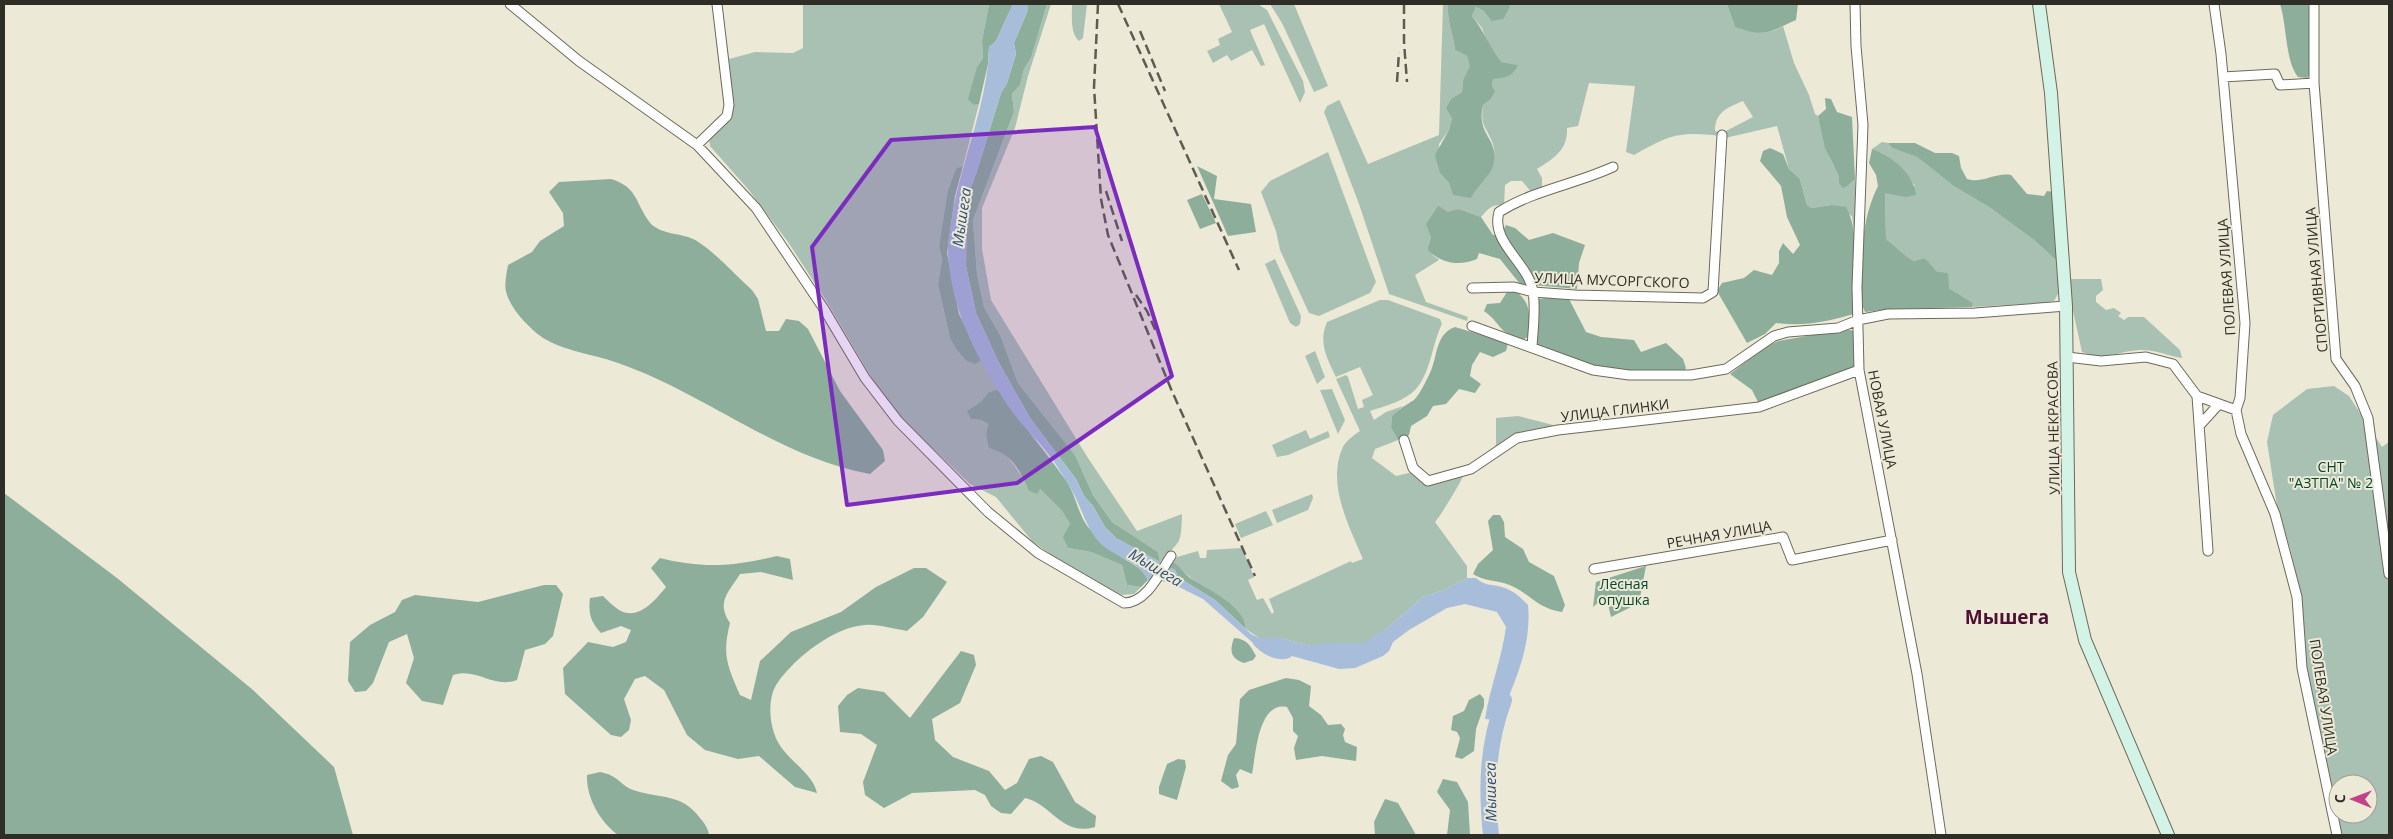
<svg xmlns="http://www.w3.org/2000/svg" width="2393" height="839" viewBox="0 0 2393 839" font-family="'Open Sans',sans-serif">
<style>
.green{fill:#a9c1b2;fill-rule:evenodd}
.forest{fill:#8cae9a}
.water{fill:#a7bdd9}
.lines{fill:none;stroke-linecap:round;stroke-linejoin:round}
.river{stroke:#a7bdd9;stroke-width:16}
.street-casing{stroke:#6d6a5a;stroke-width:11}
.secondary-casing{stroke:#6d6a5a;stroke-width:14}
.street{stroke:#fff;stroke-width:9}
.secondary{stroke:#d3f3e6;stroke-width:12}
.rail{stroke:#5d5b52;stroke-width:2.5;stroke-dasharray:10 5;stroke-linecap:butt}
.marked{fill:#7b2cbf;fill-opacity:0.2;stroke:#7b2cbf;stroke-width:4;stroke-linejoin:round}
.labels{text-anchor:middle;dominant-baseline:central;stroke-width:4;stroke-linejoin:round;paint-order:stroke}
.street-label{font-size:14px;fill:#2e2d26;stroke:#ede9d7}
.park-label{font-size:14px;fill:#03462b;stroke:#ede9d7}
.water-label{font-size:15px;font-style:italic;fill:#2f4f77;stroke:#ede9d7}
.district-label{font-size:19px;font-weight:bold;fill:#4d0f33;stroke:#ede9d7}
</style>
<rect width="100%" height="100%" fill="#ede9d7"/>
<!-- green -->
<path class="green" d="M803 4H989L982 41 983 58 977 67 974 105 979 104 963 166 956 170 939 247 942 259 938 285 950 338 976 364 982 360 999 389 989 392 971 419 981 420 988 424 986 434C1003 451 1019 467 1028 490L1040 489 1062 511 1070 524 1068 548 1091 552 1122 565 1127 585 1141 587 1134 594 1121 595 1061 562 1032 541 996 497 970 484 902 419 873 380 827 302 788 242 748 189 710 146 709 138 733 113 729 59 755 52 793 53 803 48Z
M1047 4H1051L1028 76 1015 128 982 208V249L991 300 1088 458 1137 531 1182 514C1181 545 1181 540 1160 562L1158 552 1112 522 1093 495 1075 455 1018 383 1001 337 984 307 977 274 973 220 1014 112 1012 94 1020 85 1024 69 1031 58Z
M1072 4H1087L1083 38 1079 41C1070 34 1072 15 1072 4Z
M1219 4H1258L1267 10 1303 81 1305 92 1300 103 1264 24 1250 30 1265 65 1261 66 1252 50 1231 61 1227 55 1213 63 1207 51 1220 45 1218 39 1232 32Z
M1270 4H1294L1328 86 1314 92 1282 23Z
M1443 4H1448C1447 24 1453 31 1455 50L1467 56 1471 66 1463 80 1462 92 1452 98V118L1449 130 1439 144 1440 173 1449 183 1453 194C1460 192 1469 191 1476 187 1492 178 1499 155 1491 139 1483 122 1481 125 1483 105L1490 100 1493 79 1517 65 1502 62 1487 42 1482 28 1472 16 1476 7 1484 11 1510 7 1509 4H1727L1735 27C1752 33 1768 36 1783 26L1794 63 1809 95 1815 114 1818 116C1825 142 1828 166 1849 185L1855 179V239L1852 216 1831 205 1812 208 1807 205 1800 179 1789 169 1777 126 1725 138 1724 132 1753 117 1743 101C1727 108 1715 112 1715 131L1723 133 1720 136C1678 131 1670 135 1634 155L1626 152 1635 86 1589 83 1578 126 1567 128C1568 150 1554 158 1537 169L1542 178V190L1533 194 1522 181H1511L1505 185 1504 206C1492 203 1488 209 1481 217L1459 209 1431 237 1427 250 1439 260 1415 275 1426 302 1468 317 1467 321 1389 294 1359 204 1324 112 1327 106 1339 100 1340 101 1368 164 1439 135Z
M1882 142 1888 143 1892 148 1917 157 1955 187 1989 207 2034 240 2057 261 2059 292 2054 301 2043 303 1972 307 1973 303 1949 288 1925 258 1914 261C1903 255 1896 246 1886 239L1885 192 1915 186C1903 170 1892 155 1872 149Z
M1328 152 1376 282 1370 293 1319 316 1309 313 1280 250 1276 231 1261 192 1270 181Z
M1275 259 1301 316 1300 324 1296 327 1290 323 1265 264Z
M2070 279H2101L2103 290 2096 296V302L2106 310 2114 308 2121 313 2118 316 2124 320 2128 317H2144L2180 350 2182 358C2169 356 2153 349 2140 350 2116 351 2108 362 2082 352L2072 306Z
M1380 300H1388L1440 319 1442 324C1432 344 1431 372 1416 389 1405 401 1385 406 1370 411L1374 420 1386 412 1403 406 1392 416 1391 428 1398 440 1375 449 1372 458 1396 476 1413 472 1423 482 1465 472C1463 479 1440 517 1435 522L1467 566V578L1442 591 1424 596 1369 644 1366 651 1359 654 1331 646H1311L1280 638H1259L1246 629C1245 605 1207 590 1191 578 1184 573 1180 567 1173 562L1177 557 1198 551 1200 558H1206L1207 550 1242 548 1254 577 1248 580 1257 600 1263 598 1272 614 1274 612 1269 599 1351 561 1352 563 1363 559C1349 526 1326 483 1343 447 1346 441 1354 435 1360 431L1336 379 1346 375 1348 377 1358 409 1364 407 1362 400 1373 395 1360 367 1336 377C1327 358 1318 343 1327 322Z
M1315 351 1325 377 1317 384 1305 356Z
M2334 386 2349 396 2382 447 2389 442V835H2341L2323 757 2306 665 2301 596 2291 552 2277 506 2267 442 2273 415 2307 389ZM2338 784H2368V814H2338Z
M1332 389 1345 420 1338 434 1320 390Z
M1518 416 1553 425 1550 430 1492 452 1496 444V418Z
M1306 430 1310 439 1328 431 1330 437 1288 455 1277 457 1272 445Z
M1312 494 1313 498 1308 510 1277 523 1272 510Z
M1266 511 1273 525 1241 538 1235 524Z"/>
<!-- forest -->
<path class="forest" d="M989 4H1013L996 41 989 47 988 64 979 104 974 105 968 99 977 67 983 58 982 41Z
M1028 4H1047L1031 58 1024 69 1020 85 1012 94 1014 112 973 220 977 274 984 307 1001 337 1018 383 1075 455 1093 495 1112 522 1158 552 1160 562 1116 538 1105 527 1093 506 1084 496 1076 479 1030 418 998 361 976 313 966 266 967 197 976 174 1001 93 1007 83 1016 54 1014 43 1028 10Z
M1448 4H1509L1510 7 1503 19 1492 21 1484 11 1476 7 1472 16C1484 31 1490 48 1502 62L1518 65C1513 77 1504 78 1493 79L1492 87 1495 91 1490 100 1483 105C1482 110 1481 116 1482 121 1484 138 1499 143 1493 166 1490 177 1476 187 1471 198L1453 195 1449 183 1440 173 1435 155 1449 130 1452 118 1446 108 1452 98 1462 92 1463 80 1470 66 1467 56 1455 50C1453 31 1447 24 1448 4Z
M1727 4H1798L1796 20C1769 32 1765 38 1735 27Z
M2280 4H2306L2309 6 2310 74 2307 78 2298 77C2285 61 2287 25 2280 4Z
M1825 98 1831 99 1837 112 1852 117 1855 179 1849 185 1843 188 1839 183V176L1825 148 1818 116 1826 109Z
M1888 143H1915L1935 153H1952L1959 156 1961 168 1967 179C1983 184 1995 172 2011 175L2027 194 2044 196 2047 191 2053 192 2057 261 2034 240 1989 207 1955 187 1917 157 1892 148Z
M1770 148 1783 154 1789 169 1800 179 1807 205 1812 208 1831 205 1846 207C1861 233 1854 284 1854 314 1828 321 1804 327 1776 323L1765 334 1747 343 1717 291 1722 283 1744 278 1754 270 1772 275 1779 263V251L1783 243 1793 254 1800 245 1787 217 1781 186 1760 161 1763 151Z
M1872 149C1891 155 1914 174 1916 195L1906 197 1885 193 1886 239C1896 246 1903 255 1914 261L1925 258 1937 272 1948 273 1949 288 1973 303 1972 307 1890 309 1865 312 1862 305C1862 264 1859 224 1878 186L1876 175 1869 163Z
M963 166 955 196 947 253 959 314 982 360 976 364 967 361 957 350 950 338 938 285 942 259 939 247 948 191 956 169Z
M1197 166 1217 176 1214 199 1251 204 1256 232 1228 236Z
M611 179C637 187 635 201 648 220 658 236 683 232 697 241 717 254 734 274 752 290L758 299 766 331H779L786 319 799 321 808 329 840 391 883 450 885 461 870 474C779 458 705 393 618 363 591 353 556 351 534 331 523 321 509 306 506 291 504 283 507 272 508 265L532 252 540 241 564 226 563 213 549 192 559 182Z
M1202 194 1216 223 1200 229 1187 200Z
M1438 206 1448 212 1459 209 1481 217 1493 235H1500L1506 225 1515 228 1529 240 1553 233 1585 245 1579 263 1577 289 1520 284 1500 259 1479 253 1477 259C1458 267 1442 263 1427 250L1431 237 1426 224Z
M1507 292H1517C1533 306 1529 317 1528 337L1522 340C1498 333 1501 323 1484 311L1487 304 1500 303Z
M1553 297 1569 299 1586 332 1601 337 1634 340 1641 352 1666 343 1683 359 1686 368 1684 371C1633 371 1582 373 1537 345L1539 299Z
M1455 327 1508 343 1506 351 1493 357 1480 352 1472 365 1470 376 1481 384 1475 393 1459 389 1446 404 1433 406 1427 416 1411 426 1409 435 1398 440 1391 428 1392 416C1399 409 1406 405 1414 400 1420 394 1426 381 1430 373 1438 356 1435 334 1455 327Z
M1848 329 1853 331 1854 367 1758 402 1752 390 1730 374 1764 348 1778 341Z
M999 389C1019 422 1045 450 1067 482 1076 496 1078 514 1088 527 1096 536 1106 546 1116 553 1128 563 1141 565 1148 580L1141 587 1127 585 1122 565 1091 552 1068 548 1063 537 1070 524 1062 511 1040 489 1037 494 1028 490C1020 470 1011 453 989 448L986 434 988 424 981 420 971 419 967 411 981 402 989 392Z
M4 493 117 578 253 690 334 767 353 835H4Z
M1493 515H1500L1504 522 1505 537 1523 549 1529 562 1554 576 1565 605 1562 612C1537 609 1529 592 1507 584 1495 580 1484 581 1473 574L1478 564 1493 550 1488 521Z
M777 556 790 559 793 580 761 572 740 574C728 593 716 602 730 623 722 655 727 665 740 695L751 700 760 661 791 632 841 612 876 587 914 568H926L947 582 923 617 907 631C894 629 878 624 865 625 834 627 796 657 778 682 768 696 769 718 774 733 782 759 812 770 817 793L795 787 759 756 738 759 705 750 687 735 664 690 645 676 635 679 624 699 631 720 629 730 621 737 611 735 565 694 563 668 588 642 613 647 626 642 631 630 621 626 601 633C591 622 588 614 590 598L603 596C608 601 615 608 621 611 640 620 656 599 666 587L651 568 660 558C704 569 734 566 777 556Z
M1173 562C1180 566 1184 573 1190 578 1207 589 1245 605 1246 629L1215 600 1178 577 1175 570 1169 567Z
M1646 566 1639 603 1611 617 1606 596 1593 607 1596 582Z
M544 585H556L563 594 553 636 545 644 525 650 517 680C493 689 477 667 453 675L443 705 422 701 406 683 414 658 407 634 389 642 373 683 366 691 355 692 348 681 350 642 370 625 395 612 402 600 415 595 478 602Z
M1234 638C1247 639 1250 645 1256 656L1253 660 1244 663C1231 658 1229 652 1234 638Z
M961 651 974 655 976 665 960 703 932 719 935 740 953 757 989 771 1005 790 1017 783 1029 759 1041 756 1053 762 1075 802 1096 816 1095 827C1062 837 1052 804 1025 798L1011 814 1001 813 991 806 985 795 975 790 912 793 884 808 865 795 863 782 877 745 861 734 840 732 838 706 847 695 858 688 884 692 910 718Z
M1286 678 1299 680 1311 686 1309 706 1321 715 1328 725 1341 724 1345 729 1343 735 1345 742 1357 747 1356 761 1322 756 1296 760 1294 748 1298 736 1293 731V718L1287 707C1258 701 1256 754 1252 774L1240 769 1236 775 1239 787 1232 789 1221 781 1228 755 1236 744 1240 699 1249 690Z
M1480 694 1484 699V706L1476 729 1474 751 1462 759 1455 757 1460 738 1457 732 1451 730 1453 716 1464 711 1469 700Z
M1178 759 1185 760 1186 767 1177 800 1159 794V787L1167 764Z
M600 772C618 775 620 785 633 790 660 799 682 793 700 818 705 824 708 828 709 835H618C600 822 586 797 587 775Z
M1443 779 1457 782 1468 802 1470 835H1447L1450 810 1437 792Z
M1385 799 1398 803 1416 835H1375L1374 822Z"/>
<!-- water -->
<path class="water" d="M1013 4H1028V10L1014 43 1016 54 1007 83 1001 93 976 174 967 197 966 266 976 313 998 361 1030 418 1076 479 1084 496 1093 506 1105 527 1116 538 1175 570 1178 577 1215 600 1251 634 1259 638H1280L1311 646 1325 643 1331 646 1335 644H1344C1354 655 1361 659 1369 644L1424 596 1442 591 1467 578H1476C1484 586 1492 584 1502 587 1513 590 1520 597 1528 605 1532 647 1514 683 1499 720L1485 719C1490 687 1502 658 1506 627L1497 612 1465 604 1447 608 1409 630 1393 642 1389 651 1383 656 1355 668 1339 669 1292 656C1281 665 1258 653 1252 642L1203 599 1169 582 1148 580C1138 559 1112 557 1098 541 1083 523 1080 500 1066 481 1061 473 1056 464 1050 456 1039 441 1024 428 1013 413 981 367 951 312 948 254 947 245 950 234 951 224 959 165 988 105 989 47L996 41Z"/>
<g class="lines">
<!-- river -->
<path class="river" d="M1330 651H1366L1384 639
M1491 835C1486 787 1487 746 1504 700"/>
<!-- street casing -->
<g class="street-casing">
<path id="street" d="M510 4 579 61 697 145 756 208 824 309 865 378 898 421 988 512 1038 553 1124 603C1147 603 1160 572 1171 556
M1855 4 1856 46 1863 125 1857 287 1859 370 1917 674 1941 835
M2214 4 2221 54 2245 323 2240 398 2236 410 2241 434 2275 514 2297 597 2302 668 2337 835
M2314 4V83L2336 359 2355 386 2368 418 2389 574
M2223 77 2275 74 2280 85 2314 83
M697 145 727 116 729 105 717 4
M1472 288 1514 287 1533 292 1575 295 1703 298 1713 292 1722 135
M1472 326 1593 370 1629 375H1691L1726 369 1774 336 1788 332 1838 328 1858 320 1888 314 1975 313 2066 306
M1532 347C1533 329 1536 309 1533 292 1529 263 1490 243 1499 212 1534 190 1576 184 1613 167
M2067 357 2101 361 2146 357 2173 364 2197 396 2236 410
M2197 396 2208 551
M2199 426 2219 404
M1404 440 1413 468 1428 481 1471 469 1517 438 1558 430 1759 407 1859 370
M1594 569 1783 537 1792 560 1892 540"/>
</g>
<!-- secondary casing -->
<g class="secondary-casing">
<path id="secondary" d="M2039 4 2051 93 2066 306 2069 572 2085 640 2168 835"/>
</g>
<!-- street -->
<use href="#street" class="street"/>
<!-- secondary -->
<use href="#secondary" class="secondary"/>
<!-- rail -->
<path class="rail" d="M1098 4 1094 87 1101 199 1108 235 1171 389 1255 576
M1118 4 1239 270
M1404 4V42L1407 82
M1140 31 1165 91
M1397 82 1399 52
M1106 191 1122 241
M1136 295 1147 311 1157 334"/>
</g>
<!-- marked area -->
<path class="marked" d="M1095 127 1172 376 1017 483 847 505 812 247 891 140Z"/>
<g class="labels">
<!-- street labels -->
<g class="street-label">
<text transform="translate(2226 277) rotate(-94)">ПОЛЕВАЯ УЛИЦА</text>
<text transform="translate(1612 280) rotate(2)">УЛИЦА МУСОРГСКОГО</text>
<text transform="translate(2316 280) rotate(-95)">СПОРТИВНАЯ УЛИЦА</text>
<text transform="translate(1615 410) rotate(-7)">УЛИЦА ГЛИНКИ</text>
<text transform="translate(1883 419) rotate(79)">НОВАЯ УЛИЦА</text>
<text transform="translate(2053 428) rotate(-91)">УЛИЦА НЕКРАСОВА</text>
<text transform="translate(1719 534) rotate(-10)">РЕЧНАЯ УЛИЦА</text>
<text transform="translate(2324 697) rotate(81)">ПОЛЕВАЯ УЛИЦА</text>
</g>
<!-- park labels -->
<g class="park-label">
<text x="2331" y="466">СНТ<tspan x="2331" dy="16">"АЗТПА" № 2</tspan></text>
<text x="1624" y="583">Лесная<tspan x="1624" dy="16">опушка</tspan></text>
</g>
<!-- water labels -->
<g class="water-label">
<text transform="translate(961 217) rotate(-82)">Мышега</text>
<text transform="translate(1156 567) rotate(31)">Мышега</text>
<text transform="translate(1490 792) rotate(-91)">Мышега</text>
</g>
<!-- district labels -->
<g class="district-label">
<text x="2007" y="617">Мышега</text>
</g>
</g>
<!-- border -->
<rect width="2393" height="839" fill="none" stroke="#2e2d26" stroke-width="10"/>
<!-- north arrow -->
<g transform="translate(2353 799) rotate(271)"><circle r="24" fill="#ede9d7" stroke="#a19e90"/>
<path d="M0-4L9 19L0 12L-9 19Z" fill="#c2418a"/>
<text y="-8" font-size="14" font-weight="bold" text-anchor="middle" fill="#2e2d26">С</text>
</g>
</svg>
